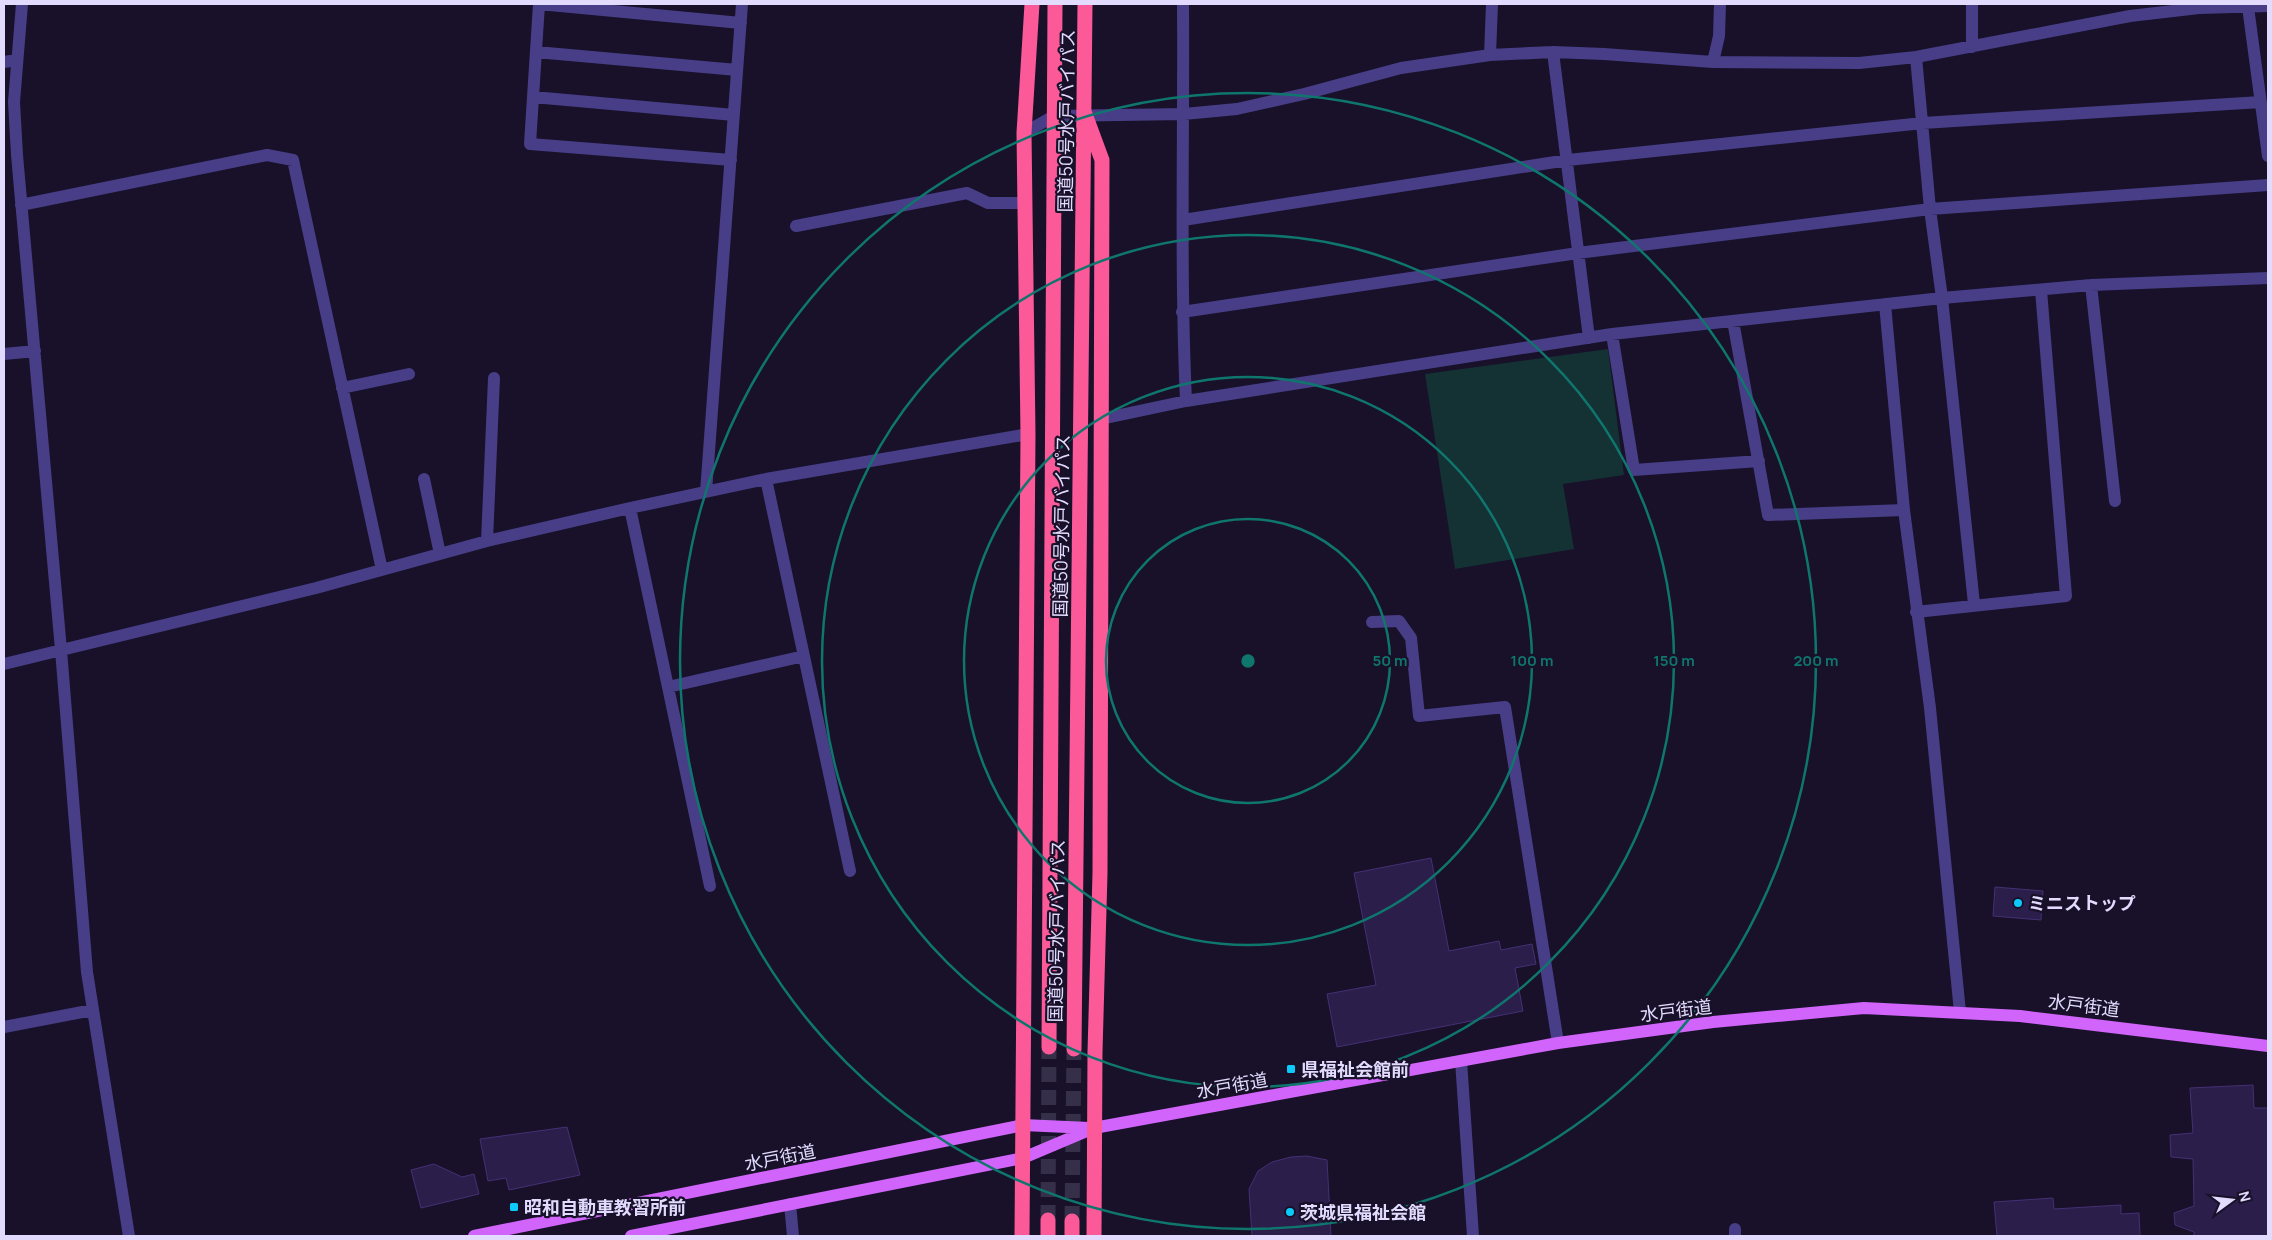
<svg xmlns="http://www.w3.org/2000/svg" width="2272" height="1240" viewBox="0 0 2272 1240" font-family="Manrope,'Noto Sans JP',sans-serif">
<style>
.green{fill:#143133}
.building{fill:#2b1e4a;stroke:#453075}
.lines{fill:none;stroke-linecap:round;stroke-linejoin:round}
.highway-tunnel{stroke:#362f49;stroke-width:15;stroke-dasharray:15 8;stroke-linecap:butt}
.minor{stroke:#473e87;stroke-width:12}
.major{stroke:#d165fb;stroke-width:12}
.highway{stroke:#fb5997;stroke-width:15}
.ring{fill:none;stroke:#0f766e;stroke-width:2.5}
.poi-dot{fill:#0ccaf9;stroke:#181129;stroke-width:2}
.labels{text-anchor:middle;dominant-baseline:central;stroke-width:4.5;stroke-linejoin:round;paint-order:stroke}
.street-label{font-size:18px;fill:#e2dbfe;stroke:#181129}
.poi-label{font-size:18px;font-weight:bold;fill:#e2dbfe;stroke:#181129;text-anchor:start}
.centre{fill:#0f766e;stroke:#181129;stroke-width:2.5}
.ring-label{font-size:15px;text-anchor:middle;font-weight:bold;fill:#0f766e;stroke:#181129;stroke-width:4.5;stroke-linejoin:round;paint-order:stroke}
</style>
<rect width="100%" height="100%" fill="#181129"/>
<!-- green -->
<path class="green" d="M1608 349 1624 475 1563 484 1574 549 1455 569 1425 374Z"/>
<!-- building -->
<path class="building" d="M1431 858 1449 951 1499 941 1501 950 1532 944 1536 964 1515 968 1523 1011 1337 1047 1327 994 1376 985 1354 873Z
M1995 887 2043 891 2041 920 1993 916Z
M2253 1085 2254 1108H2268V1236H2194V1232L2175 1225 2174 1213 2194 1206 2193 1159 2171 1157 2170 1135 2193 1133 2190 1088Z
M567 1127 580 1175 509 1190 506 1178 488 1181 480 1139Z
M1307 1156 1327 1160 1331 1236H1252L1249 1189 1258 1171 1272 1162 1291 1157Z
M434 1164 462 1177 474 1174 479 1194 421 1208 411 1170Z
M2053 1198 2054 1209 2121 1205V1214L2139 1213 2140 1236H1997L1994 1202Z"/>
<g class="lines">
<!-- highway-tunnel -->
<path class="highway-tunnel" d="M1048 1220 1049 1047
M1072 1221 1074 1049"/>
<!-- minor -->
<path class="minor" d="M22 4 14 102 17 155 61 650 87 972 129 1236
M539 4 530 144 731 160
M539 4 741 23
M1183 4C1184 136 1180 269 1186 401
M1972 4V47
M2248 7 2268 156
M536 52 737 70
M1553 52 1589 338
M1490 55 1492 4
M1916 57 1930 209 1942 298 1974 604
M4 62 17 60
M1713 62 1719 36 1720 4
M533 97 734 115
M1024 133 1054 116 1184 114 1237 109 1304 94 1401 68 1490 55 1553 52 1604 54 1713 62 1859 63 1916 57 2130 16 2199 8 2268 6
M21 205 267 155 293 160 382 570
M1183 220 1568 160 1923 123 2261 102
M796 226 967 193 988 203H1025
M2091 285 2115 501
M1885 304 1904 510 1930 708 1960 1012
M1182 312 1578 253 1930 209 2268 185
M1733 321 1768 515 1904 510
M1612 334 1634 470 1759 461
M4 354 35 351
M342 388 409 374
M1101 419 1186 401 1612 334 1942 298 2091 285 2268 278
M424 479 440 554
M766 479 850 871
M706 492 742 4
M630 508 668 687
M487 541 494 378
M1916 612 2066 596 2041 290
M1372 622 1399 621 1411 638 1419 716 1505 707 1558 1043
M4 664 316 588 487 541 630 508 766 479 1028 434
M710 886 668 687 804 656
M4 1027 93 1010
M1461 1061 1473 1236
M790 1204 793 1236
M1735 1229V1236"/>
<!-- major -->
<path class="major" d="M474 1236 1023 1125 1089 1128
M631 1236 1023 1158 1094 1128 1558 1043 1713 1022 1864 1008 2020 1016 2268 1046"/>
<!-- highway -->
<path class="highway" d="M1085 114 1102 160 1100 873 1095 1052 1094 1236
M1049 1047 1055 4
M1074 1049 1085 4
M1022 1236 1028 434 1024 133 1032 4
M1048 1236V1220
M1072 1236V1221"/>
</g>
<!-- distance rings -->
<g class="ring">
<circle cx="1248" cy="661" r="142"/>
<circle cx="1248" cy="661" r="284"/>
<circle cx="1248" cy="661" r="426"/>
<circle cx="1248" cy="661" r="568"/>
</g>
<!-- markers -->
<g class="poi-dot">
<circle cx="2018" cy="903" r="5"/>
<rect x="1286" y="1064" width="10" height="10" rx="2.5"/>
<rect x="509" y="1202" width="10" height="10" rx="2.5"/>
<circle cx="1290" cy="1212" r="5"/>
</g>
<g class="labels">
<!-- street labels -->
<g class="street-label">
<text transform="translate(1066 121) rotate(-89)">国道50号水戸バイパス</text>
<text transform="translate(1061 526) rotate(-89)">国道50号水戸バイパス</text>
<text transform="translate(1056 931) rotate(-89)">国道50号水戸バイパス</text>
<text transform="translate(2084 1005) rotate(7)">水戸街道</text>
<text transform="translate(1676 1010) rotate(-7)">水戸街道</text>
<text transform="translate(1232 1085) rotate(-10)">水戸街道</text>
<text transform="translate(780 1157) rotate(-11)">水戸街道</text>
</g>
<!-- poi labels -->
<g class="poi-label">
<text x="2028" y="903">ミニストップ</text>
<text x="1301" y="1069">県福祉会館前</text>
<text x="524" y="1207">昭和自動車教習所前</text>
<text x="1300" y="1212">茨城県福祉会館</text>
</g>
</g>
<circle cx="1248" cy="661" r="8" class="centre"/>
<g class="ring-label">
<text x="1390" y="666">50 m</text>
<text x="1532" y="666">100 m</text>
<text x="1674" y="666">150 m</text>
<text x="1816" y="666">200 m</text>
</g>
<!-- border -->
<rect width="2272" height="1240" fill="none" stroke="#e2dbfe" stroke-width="10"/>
<!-- north arrow -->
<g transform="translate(2232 1200) rotate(75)" stroke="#181129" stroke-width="4" paint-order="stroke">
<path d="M0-4L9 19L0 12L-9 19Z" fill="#e2dbfe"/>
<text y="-8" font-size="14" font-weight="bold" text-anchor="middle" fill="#e2dbfe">N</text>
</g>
</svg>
